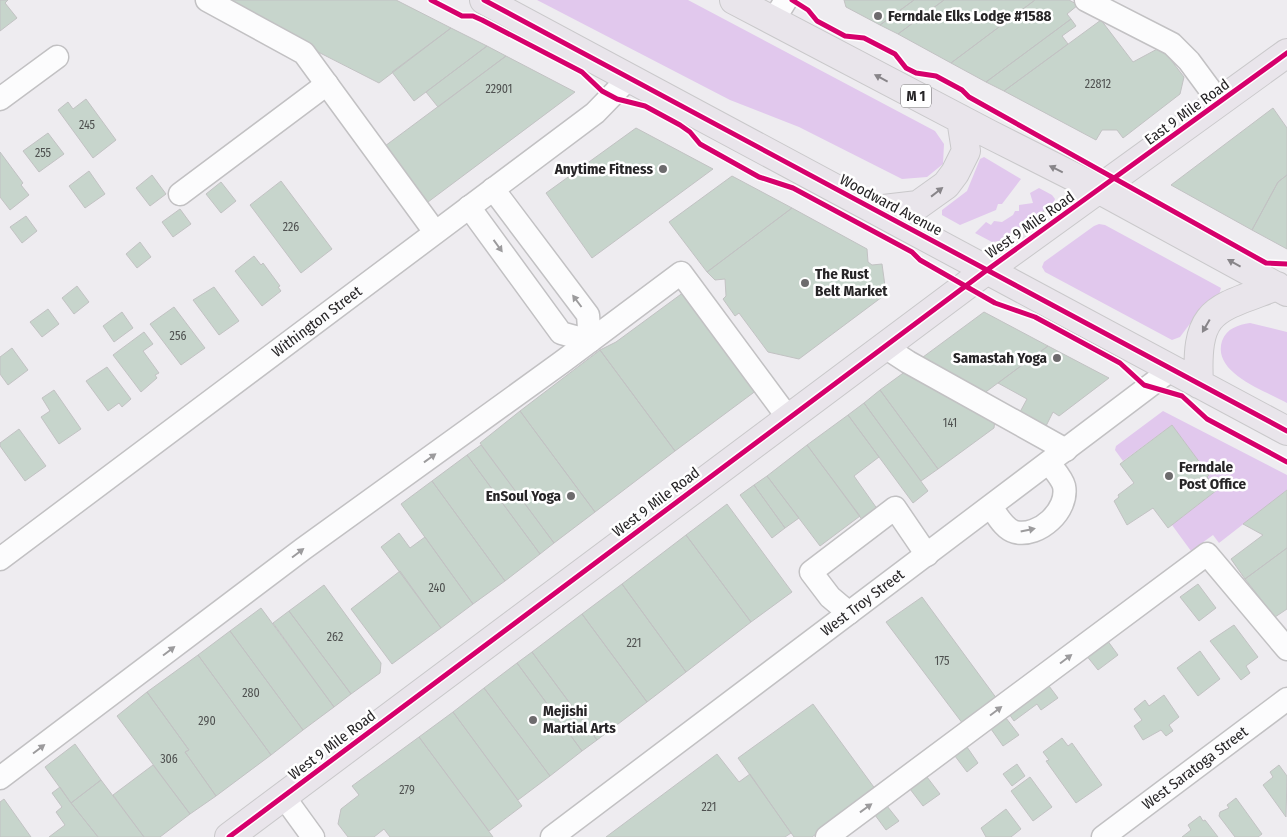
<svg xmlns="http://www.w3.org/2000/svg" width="1287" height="837" viewBox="0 0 1287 837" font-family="'Fira Sans Condensed',sans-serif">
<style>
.green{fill:#e1c8ed}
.building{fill:#c7d5cc;stroke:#c2c2c3}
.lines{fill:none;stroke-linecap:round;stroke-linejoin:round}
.minor-casing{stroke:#c2c1c3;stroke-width:25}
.major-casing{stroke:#c9c8ca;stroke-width:30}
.minor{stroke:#fcfcfd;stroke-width:22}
.major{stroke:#e9e5eb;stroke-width:28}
.cycleway-casing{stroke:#fff;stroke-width:8}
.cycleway{stroke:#d6006c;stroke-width:5}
.oneway{fill:#888589}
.oneway2{fill:#9c9b9d}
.poi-dot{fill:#6d6b6d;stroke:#fff;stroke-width:2}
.labels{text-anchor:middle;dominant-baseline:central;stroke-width:5;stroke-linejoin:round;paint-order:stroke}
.number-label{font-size:12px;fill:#4f5150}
.shield{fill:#fff;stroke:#686668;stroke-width:1}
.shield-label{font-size:14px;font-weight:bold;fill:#272527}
.poi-label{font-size:15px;font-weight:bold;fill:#272527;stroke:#fff;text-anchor:start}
.street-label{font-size:15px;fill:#272527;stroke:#fff}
</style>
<rect width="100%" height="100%" fill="#eeecf0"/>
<!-- green -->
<path class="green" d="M537 0H688L935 131 944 144 943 164 927 177 902 179 799 127 730 100Z
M984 157 1021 179 1002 204H998L996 210 960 225 942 215V210L967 191 980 159Z
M1039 188 1052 195 1055 199 1052 206 1000 241 992 242 975 233 986 222 991 225 994 221 1002 222 1013 215 1015 211H1019V205L1033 203 1030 193Z
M1099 224 1105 225 1210 282 1221 288 1219 295 1204 305 1180 337 1172 340 1045 272 1042 267 1044 262 1094 226Z
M1250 323 1287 332V403C1264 390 1212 373 1222 341 1227 328 1238 325 1250 323Z
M1163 411 1287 475V490L1219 543 1213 535 1191 551 1172 525 1217 490 1207 477 1209 475 1172 425 1123 461 1115 450 1116 446Z"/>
<!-- building -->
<path class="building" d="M0 0H8L5 3 17 18 0 31Z
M216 0H396L451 28 379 83Z
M844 0H914L880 25 846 7Z
M914 0H944L898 34 880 25Z
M944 0H1035L951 63 898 34Z
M1035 0H1069L1078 5 1067 14 1071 19 986 82 951 63Z
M1071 19 1076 26 1062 36 1068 44 1004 91 986 82Z
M1101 20 1133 62 1161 47 1184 77 1180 94 1123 138 1117 130H1102L1096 140 1004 91Z
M451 28 487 46 414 101 392 72Z
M487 46 506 56 438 107 426 92Z
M506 56 575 92 428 202 385 146Z
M86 99 116 140 93 158 58 110 68 102 73 109Z
M1273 108 1287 128V175L1278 182 1252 230 1171 185Z
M636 128 713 169 592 258 546 193Z
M48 133 64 154 39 172 23 151Z
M0 152 23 183 21 185 29 195 10 210 0 197Z
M89 171 105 194 85 208 69 186Z
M152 175 166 194 150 206 136 188Z
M1287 175V249L1252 230 1278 182Z
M732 176 792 208 707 272 669 222Z
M281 181 332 249 301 273 250 205Z
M221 182 236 201 221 213 206 194Z
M792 208 867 249 868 262 872 265 882 264 885 286 882 297 799 359 768 352 739 313 735 316 723 299 726 296 725 279 715 280 707 272Z
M180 209 191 224 173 237 162 222Z
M26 216 37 231 22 243 10 227Z
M140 242 151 257 137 268 126 254Z
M254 256 261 265 263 263 280 286 278 287 281 291 262 306 235 271Z
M77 286 89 302 74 314 62 298Z
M214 287 239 321 219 335 193 300Z
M684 292 757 390 675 451 600 350 616 342Z
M174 307 205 348 181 365 150 324Z
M48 309 59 324 42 337 30 322Z
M122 312 133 328 114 342 103 326Z
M984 312 1048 346 983 394 919 360Z
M144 332 153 344 143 351 159 373 155 375 157 378 141 392 113 355Z
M1048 346 1109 378 1059 416 1053 412 1046 426 1020 412 1027 399 998 383Z
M12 348 28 370 8 385 0 374V357Z
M600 350 675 451 595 512 520 411Z
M107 367 131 399 122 407 119 403 108 411 86 381Z
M906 371 995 419 994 428 938 469 880 390Z
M54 390 81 429 59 444 41 417 50 411 42 398Z
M880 390 938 469 921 481 864 403Z
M864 403 928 491 913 503 848 415Z
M520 411 595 512 554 543 480 443Z
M848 415 879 457 854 476 878 510 863 521 807 445Z
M1172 425 1209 475 1207 477 1217 490 1168 528 1153 508 1127 525 1114 501 1119 497 1118 495 1134 483 1120 464Z
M19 429 46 466 25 481 0 446V443Z
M481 445 554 543 540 554 467 455Z
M807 445 860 516 820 546 767 476Z
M467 455 540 554 505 581 432 481Z
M767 476 799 518 785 528 754 485Z
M432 481 505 581 473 604 401 504Z
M754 485 785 528 772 538 740 495Z
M1287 490V548L1245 579 1231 559 1263 535 1243 524Z
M727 504 792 592 751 622 686 535Z
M399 533 410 548 425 537 473 604 441 628 381 547Z
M686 535 751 622 686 672 622 584Z
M1287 548V609L1275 617 1245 579Z
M400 571 441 628 392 664 351 609Z
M622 584 686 672 647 702 582 614Z
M1198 584 1216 608 1199 621 1180 597Z
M324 585 381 663 380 673 351 694 289 611Z
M922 597 997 699 963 724 886 622Z
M261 608 334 707 303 730 230 631Z
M289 611 351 694 334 707 273 623Z
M582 614 647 702 597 740 532 652Z
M1234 625 1258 657 1246 666 1250 673 1241 680 1210 641Z
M230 631 303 730 271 755 198 655Z
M1107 640 1118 655 1098 670 1086 655Z
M1200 651 1220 679 1198 696 1177 668Z
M532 652 597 740 582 751 517 663Z
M198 655 271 755 216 796 185 752 189 750 147 692Z
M517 663 582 751 550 776 484 688Z
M1046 682 1058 698 1041 710 1037 704 1014 721 1007 711Z
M484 688 550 776 518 800 453 712Z
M147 692 189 750 185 752 216 796 190 814 117 716Z
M1164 695 1179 717 1169 725 1173 731 1166 736 1161 730 1143 740 1134 726 1142 720 1134 709 1145 700 1149 706Z
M813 704 876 790 812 837H794L738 758Z
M453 712 522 806 489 831 419 737Z
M1006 718 1019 735 1003 746 991 729Z
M419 737 493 837H390L384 829 374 837H348L338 824 341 809 359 795 352 786Z
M1062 738 1068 746 1072 743 1102 785 1076 803 1046 761 1049 760 1043 752Z
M75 744 101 780 71 803 45 767Z
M967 747 978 763 967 772 955 756Z
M717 754 739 782 750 774 791 833 785 837H606Z
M1017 764 1025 776 1012 786 1003 774Z
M153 765 190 814 160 837H144L113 795Z
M1279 765 1287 776 1286 817 1263 785 1273 777 1270 772Z
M927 777 940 794 923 806 910 789Z
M1030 777 1052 807 1033 821 1011 791Z
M101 780 144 837H98L71 803Z
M60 787 71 803 98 837H49L65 825 56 812 62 807 52 793Z
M1236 798 1262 834 1258 837H1235L1219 816 1220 812 1229 808 1227 805Z
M4 799 31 837H0V802Z
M887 806 899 821 886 830 875 815Z
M1006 809 1021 829 1011 837H986L981 828Z
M1200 816 1203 821 1205 820 1218 837H1182L1191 830 1188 825Z"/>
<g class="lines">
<!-- minor casing -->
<g class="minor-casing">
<g id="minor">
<path d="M207 0 304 53 435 232"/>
<path d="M1086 0 1172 44 1189 61 1220 103"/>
<path d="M773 21 786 0"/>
<path d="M0 99 57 57"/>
<path d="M180 194 327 84"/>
<path d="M469 207 561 333 590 341 588 315 493 189"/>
<path d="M885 347 908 362 1066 450"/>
<path d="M991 507C997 515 1004 529 1015 532 1039 538 1069 510 1064 486 1062 478 1054 470 1049 463"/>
<path id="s1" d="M0 559 595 113 629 78"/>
<path d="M849 613 830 597 811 572 895 508 927 555"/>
<path d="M0 778 303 549 562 362 681 273 789 419"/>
<path d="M284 797 313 837"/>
<path id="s2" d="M552 837 1172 369"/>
<path d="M827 837 1207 554 1287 649"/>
<path id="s3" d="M1103 837 1287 699"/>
</g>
</g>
<!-- major casing -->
<g class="major-casing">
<path id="major" d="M484 0 1287 431
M734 0 989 134 1100 190 1287 292
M875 210 918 205 946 185 955 173 966 151 961 119
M1199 384C1195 308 1214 310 1277 286
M229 837 987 270 1287 53"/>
</g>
<!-- minor -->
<use href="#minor" class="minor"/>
<!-- major -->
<use href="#major" class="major"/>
<!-- cycleway casing -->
<g class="cycleway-casing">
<path id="cycleway" d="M431 0 462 16H473L482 20 582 72 602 91 617 99 645 106 680 125 690 132 700 144 759 177 793 188 912 252 920 260 995 303 1035 317 1120 363 1144 385 1182 396 1207 419 1287 462
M484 0 1287 431
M792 0 808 10 817 21 845 36 864 38 895 54 906 68 916 73 936 76 962 90 969 97 1266 263 1287 264
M229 837 987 270 1287 53"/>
</g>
<!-- cycleway -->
<use href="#cycleway" class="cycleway"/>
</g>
<!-- one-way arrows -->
<defs><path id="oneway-solid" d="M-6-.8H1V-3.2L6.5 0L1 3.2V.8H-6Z" transform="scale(1.25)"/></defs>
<g class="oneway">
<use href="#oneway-solid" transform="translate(881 78) rotate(-152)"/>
<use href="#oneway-solid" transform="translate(1056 169) rotate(-154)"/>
<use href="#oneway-solid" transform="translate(937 192) rotate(-38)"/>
<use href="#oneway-solid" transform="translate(1234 263) rotate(-151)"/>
<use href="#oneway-solid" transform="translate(1206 326) rotate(120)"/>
</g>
<g class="oneway2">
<use href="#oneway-solid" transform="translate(498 246) rotate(54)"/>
<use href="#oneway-solid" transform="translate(577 301) rotate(-127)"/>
<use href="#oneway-solid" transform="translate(430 458) rotate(-36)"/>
<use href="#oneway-solid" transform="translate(1028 530) rotate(-12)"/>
<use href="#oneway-solid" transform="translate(298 553) rotate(-37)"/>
<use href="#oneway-solid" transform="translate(169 651) rotate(-37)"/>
<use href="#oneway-solid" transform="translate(1066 659) rotate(-37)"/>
<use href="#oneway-solid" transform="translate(996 711) rotate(-37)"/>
<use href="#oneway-solid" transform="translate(39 749) rotate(-37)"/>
<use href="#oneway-solid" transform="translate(866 808) rotate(-36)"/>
</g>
<!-- markers -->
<g class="poi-dot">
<circle cx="878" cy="16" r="5"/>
<circle cx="663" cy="169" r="5"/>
<circle cx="805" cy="283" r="5"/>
<circle cx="1057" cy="358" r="5"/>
<circle cx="1169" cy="476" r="5"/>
<circle cx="571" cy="496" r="5"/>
<circle cx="533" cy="720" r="5"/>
</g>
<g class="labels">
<!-- number labels -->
<g class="number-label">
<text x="1098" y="84">22812</text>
<text x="499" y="89">22901</text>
<text x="87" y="125">245</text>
<text x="43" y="153">255</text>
<text x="291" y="227">226</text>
<text x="178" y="336">256</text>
<text x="950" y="423">141</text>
<text x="437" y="588">240</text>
<text x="335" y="637">262</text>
<text x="634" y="643">221</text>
<text x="942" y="661">175</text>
<text x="251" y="693">280</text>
<text x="207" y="721">290</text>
<text x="169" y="759">306</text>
<text x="407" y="790">279</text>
<text x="709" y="807">221</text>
</g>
<!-- shield labels -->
<rect class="shield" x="901" y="84.5" width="30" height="23" rx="4"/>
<g class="shield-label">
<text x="916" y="96">M 1</text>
</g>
<!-- poi labels -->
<g class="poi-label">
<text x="888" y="16">Ferndale Elks Lodge #1588</text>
<text x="653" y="169" text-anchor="end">Anytime Fitness</text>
<text x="815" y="274">The Rust<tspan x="815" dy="17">Belt Market</tspan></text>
<text x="1047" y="358" text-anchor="end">Samastah Yoga</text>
<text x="1179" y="467">Ferndale<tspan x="1179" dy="17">Post Office</tspan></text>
<text x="561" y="496" text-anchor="end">EnSoul Yoga</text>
<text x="543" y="711">Mejishi<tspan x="543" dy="17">Martial Arts</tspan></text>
</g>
<!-- street labels -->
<g class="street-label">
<text transform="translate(1187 112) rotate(-36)">East 9 Mile Road</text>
<text transform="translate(891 205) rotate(28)">Woodward Avenue</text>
<text transform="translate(1030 225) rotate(-35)">West 9 Mile Road</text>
<text stroke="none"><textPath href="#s1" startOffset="396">Withington Street</textPath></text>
<text transform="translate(656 502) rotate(-37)">West 9 Mile Road</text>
<text stroke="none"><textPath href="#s2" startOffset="389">West Troy Street</textPath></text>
<text transform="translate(332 745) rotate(-37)">West 9 Mile Road</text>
<text stroke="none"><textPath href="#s3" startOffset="115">West Saratoga Street</textPath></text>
</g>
</g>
</svg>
